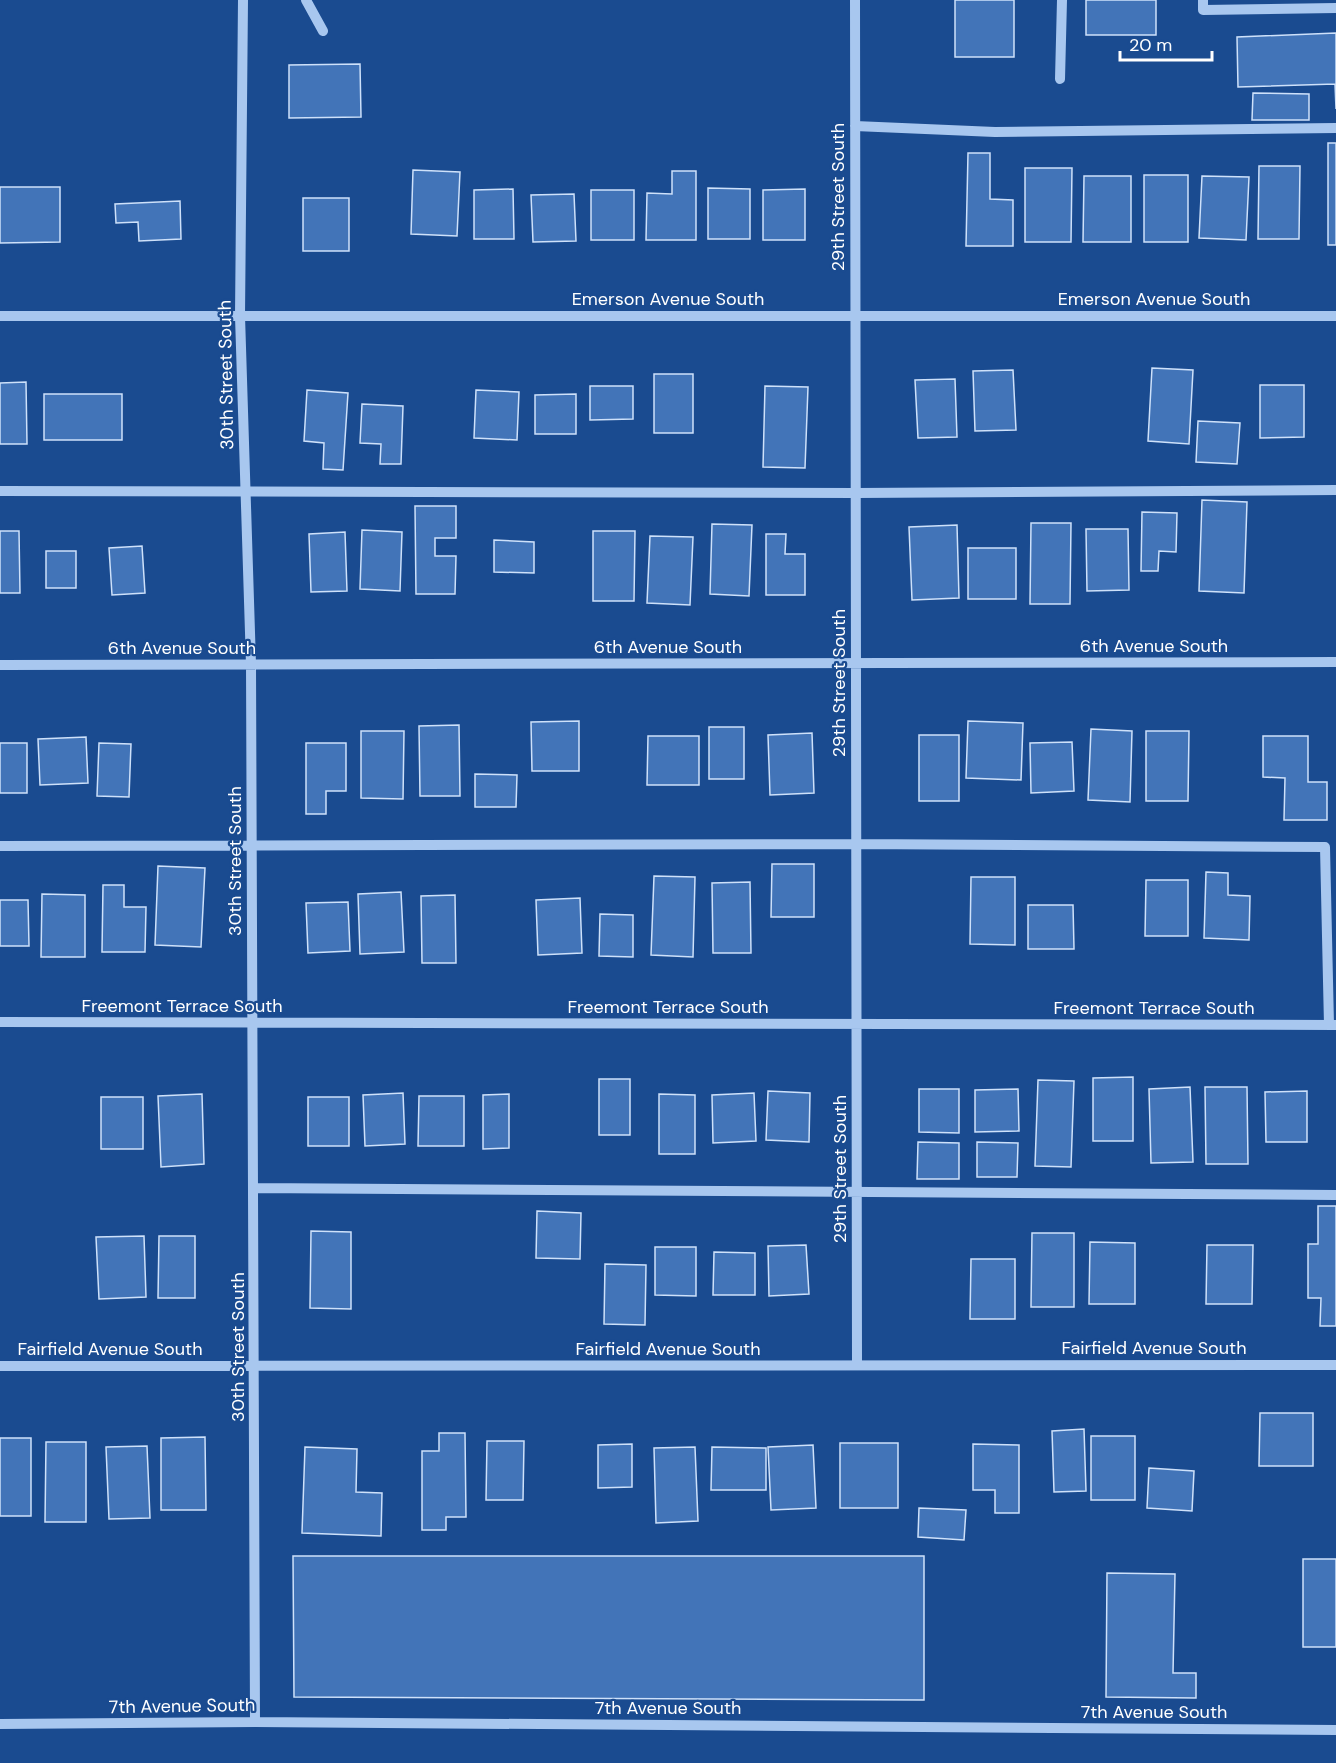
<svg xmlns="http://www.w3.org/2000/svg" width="1336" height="1763" viewBox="0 0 1336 1763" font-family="'DM Sans',sans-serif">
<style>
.building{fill:#4274b8;stroke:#cee1fa;stroke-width:1.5}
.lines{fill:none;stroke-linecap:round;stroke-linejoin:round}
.minor{stroke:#a8c7ef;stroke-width:10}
.labels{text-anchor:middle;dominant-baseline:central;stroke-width:4.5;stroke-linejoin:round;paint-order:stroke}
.street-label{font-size:18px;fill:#fff;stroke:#1a4b90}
</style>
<rect width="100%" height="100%" fill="#1a4b90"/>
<!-- building -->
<path class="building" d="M955 0H1014V57H955Z
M1086 0H1156V35H1086Z
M1336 33V109L1335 84 1238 87 1237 37Z
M360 64 361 117 289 118V65Z
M1253 93 1309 94V120H1252Z
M1328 143H1336V245H1328Z
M968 153H990V199L1013 200V246H966Z
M1259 166H1300L1299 239H1258Z
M1025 168H1072L1071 242H1025Z
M413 170 460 172 457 236 411 234Z
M672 171H696V240H646L647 193 672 194Z
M1144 175H1188V242H1144Z
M1084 176H1131V242H1083Z
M1202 176 1249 177 1246 240 1199 238Z
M0 187H60V242L0 243Z
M708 188 750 189V239H708Z
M513 189 514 239H474V190Z
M805 189V240H763V190Z
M591 190H634V240H591Z
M574 194 576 241 533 242 531 195Z
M303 198H349V251H303Z
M180 201 181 239 139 241 138 222 116 223 115 204Z
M1152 368 1193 370 1189 444 1148 441Z
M1013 370 1016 430 975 431 973 371Z
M654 374H693V433H654Z
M955 379 957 437 918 438 915 380Z
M26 382 27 444H0V383Z
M1260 385H1304V437L1260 438Z
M590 386H633V419L590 420Z
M765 386 808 387 805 468 763 467Z
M307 390 348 393 343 470 323 469 324 443 304 441Z
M476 390 519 392 517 440 474 438Z
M44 394H122V440H44Z
M576 394V434H535V395Z
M362 404 403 406 401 464H380L381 444 360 443Z
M1198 421 1240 423 1237 464 1196 462Z
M1202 500 1247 502 1244 593 1199 591Z
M415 506H456V538H435V556H456L455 594H416Z
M1142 512 1177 513 1176 552 1159 551 1158 571H1141Z
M1031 523H1071L1070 604H1030Z
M712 524 752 525 749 596 710 594Z
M957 525 959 598 912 600 909 527Z
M1086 529H1128L1129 590 1087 591Z
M362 530 402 532 400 591 360 589Z
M0 531H19L20 593H0Z
M593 531H635L634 601H593Z
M345 532 347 591 311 592 309 534Z
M766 534H786L785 554H805V595H766Z
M650 536 693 537 690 605 647 603Z
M494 540 534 542V573L494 572Z
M142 546 145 593 112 595 109 548Z
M968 548H1016V599H968Z
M46 551H76V588H46Z
M579 721V771H532L531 722Z
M968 721 1023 723 1021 780 966 778Z
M459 725 460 796H420L419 726Z
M709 727H744V779H709Z
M1091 729 1132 731 1130 802 1088 800Z
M361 731H404L403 799 361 798Z
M1146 731H1189L1188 801H1146Z
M812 733 814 793 770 795 768 735Z
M919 735H959V801H919Z
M648 736H699V785H647Z
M1263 736H1308V782H1327V820H1284L1285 778 1263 777Z
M86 737 88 783 40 785 38 739Z
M1072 742 1074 791 1031 793 1030 743Z
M0 743H27V793H0Z
M99 743 131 744 129 797 97 796Z
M306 743H346V791H326V814H306Z
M475 774 517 775 516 807H475Z
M772 864H814V917H771Z
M158 866 205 868 201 947 155 945Z
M1206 872 1228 873V895L1250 896 1249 940 1204 938Z
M654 876 695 877 693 957 651 955Z
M971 877H1015V945L970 944Z
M1146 880H1188V936H1145Z
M750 882 751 953H713L712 883Z
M103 885H124V907H146L145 952H102Z
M401 892 404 952 360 954 358 894Z
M42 894 85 895V957H41Z
M455 895 456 963H422L421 896Z
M580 898 582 953 538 955 536 900Z
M0 900H28L29 946H0Z
M348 902 350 951 308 953 306 903Z
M1028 905H1073L1074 949H1028Z
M600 914 633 915V957L599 956Z
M1133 1077V1141H1093V1078Z
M599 1079H630V1135H599Z
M1038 1080 1074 1081 1071 1167 1035 1166Z
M1190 1087 1193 1162 1151 1163 1149 1089Z
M1205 1087H1247L1248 1164H1206Z
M919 1089H959V1133L919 1132Z
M1018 1089 1019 1131 975 1132V1090Z
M768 1091 810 1093 809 1142 766 1140Z
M1307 1091V1142H1266L1265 1092Z
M403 1093 405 1144 365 1146 363 1095Z
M754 1093 756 1141 713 1143 712 1095Z
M202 1094 204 1164 161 1167 158 1096Z
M509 1094V1148L483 1149V1095Z
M659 1094 695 1095V1154H659Z
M419 1096H464V1146H418Z
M101 1097H143V1149H101Z
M308 1097H349V1146H308Z
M918 1142 959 1143V1179H917Z
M977 1142 1018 1143 1017 1177H977Z
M1318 1206H1336V1326H1320L1321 1298H1308V1244H1318Z
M537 1211 581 1213 580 1259 536 1258Z
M311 1231 351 1232V1309L310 1308Z
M1032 1233H1074V1307H1031Z
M144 1236 146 1297 99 1299 96 1237Z
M159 1236H195V1298H158Z
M1090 1242 1135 1243V1304H1089Z
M806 1245 809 1294 769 1296 768 1246Z
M1207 1245H1253L1252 1304H1206Z
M655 1247H696V1296L655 1295Z
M714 1252 755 1253V1295H713Z
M971 1259H1015V1319H970Z
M605 1264 646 1265 645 1325 604 1324Z
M1260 1413H1313V1466H1259Z
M1084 1429 1086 1491 1054 1492 1052 1431Z
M439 1433H465L466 1517H446V1530H422V1451H439Z
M1091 1436H1135V1500H1091Z
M205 1437 206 1510H161V1438Z
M0 1438H31V1516H0Z
M487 1441H524L523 1500H486Z
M46 1442H86V1522H45Z
M840 1443H898V1508H840Z
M632 1444V1487L598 1488V1445Z
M973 1444 1019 1445V1513H995V1490H973Z
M813 1445 816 1508 771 1510 768 1447Z
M147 1446 150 1518 109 1519 106 1447Z
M305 1447 357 1449 356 1492 382 1493 381 1536 302 1533Z
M695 1447 698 1521 656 1523 654 1448Z
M712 1447 766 1448V1490H711Z
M1149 1468 1194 1471 1192 1511 1147 1508Z
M919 1508 966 1510 964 1540 918 1537Z
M293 1556H924V1700L294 1697Z
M1303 1559H1336V1647H1303Z
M1107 1573 1175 1574 1173 1673H1196V1698L1106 1697Z"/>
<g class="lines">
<!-- minor -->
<path class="minor" d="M243 0 240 316 251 664 255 1722
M306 0 323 31
M855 0 857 1365
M1203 0V10L1336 8
M1060 79 1062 0
M855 126 995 132 1336 128
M0 316H1336
M0 491 856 493 1336 490
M0 665 1336 662
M0 846 856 844 1325 847 1329 1025
M0 1022 1336 1025
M254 1188 1336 1195
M0 1366 1336 1365
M0 1724 255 1722 1336 1730"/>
</g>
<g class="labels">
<!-- street labels -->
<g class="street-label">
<text transform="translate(838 197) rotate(-90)">29th Street South</text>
<text x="668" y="299">Emerson Avenue South</text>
<text x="1154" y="299">Emerson Avenue South</text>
<text transform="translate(226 375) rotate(-91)">30th Street South</text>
<text x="1154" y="646">6th Avenue South</text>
<text x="668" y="647">6th Avenue South</text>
<text x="182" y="648">6th Avenue South</text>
<text transform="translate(839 683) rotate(-90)">29th Street South</text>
<text transform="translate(235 861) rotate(-90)">30th Street South</text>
<text x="182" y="1006">Freemont Terrace South</text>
<text x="668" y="1007">Freemont Terrace South</text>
<text x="1154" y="1008">Freemont Terrace South</text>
<text transform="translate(840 1169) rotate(-90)">29th Street South</text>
<text transform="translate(238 1347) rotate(-90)">30th Street South</text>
<text x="1154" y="1348">Fairfield Avenue South</text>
<text x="110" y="1349">Fairfield Avenue South</text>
<text x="668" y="1349">Fairfield Avenue South</text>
<text transform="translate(182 1706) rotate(-1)">7th Avenue South</text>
<text x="668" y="1708">7th Avenue South</text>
<text x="1154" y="1712">7th Avenue South</text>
</g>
</g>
<!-- scale -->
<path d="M1120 51v9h92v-9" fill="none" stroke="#ffffff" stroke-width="3"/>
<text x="1129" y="51" font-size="18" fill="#ffffff" stroke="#1a4b90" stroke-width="4.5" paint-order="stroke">20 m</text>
</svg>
